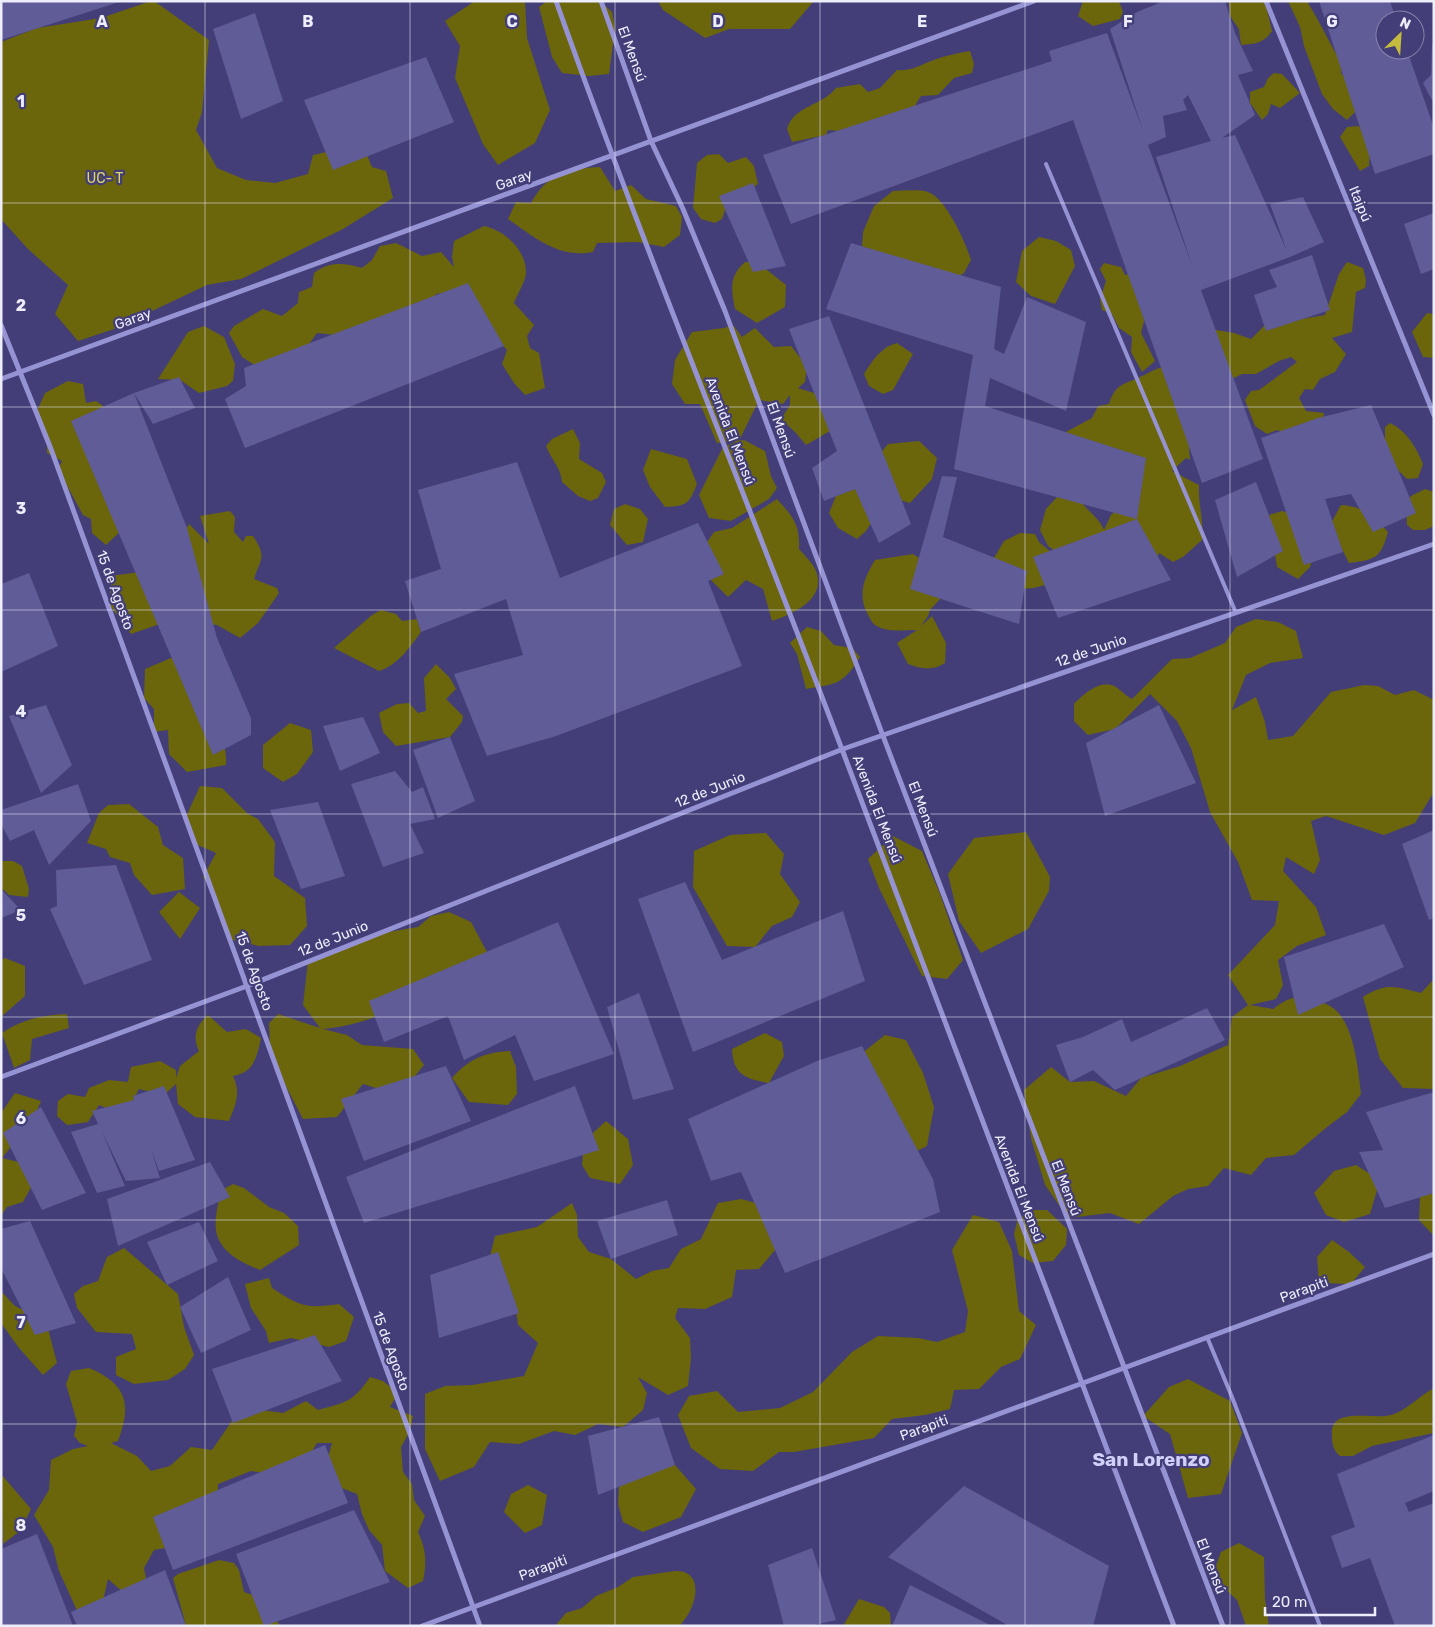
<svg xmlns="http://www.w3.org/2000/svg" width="1435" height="1627" viewBox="0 0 1435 1627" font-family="Rubik,sans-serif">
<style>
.green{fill:#6b650c}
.building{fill:#5f5c97;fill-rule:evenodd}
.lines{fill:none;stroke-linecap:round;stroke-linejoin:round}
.lane{stroke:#9693d4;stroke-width:4}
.street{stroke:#9693d4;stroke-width:5}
.grid{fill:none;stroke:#ededfb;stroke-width:1;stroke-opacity:0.55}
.labels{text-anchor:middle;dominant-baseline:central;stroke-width:4.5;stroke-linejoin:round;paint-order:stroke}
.street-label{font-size:14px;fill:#ededfb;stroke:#433e77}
.park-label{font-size:14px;fill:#ded667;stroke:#433e77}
.district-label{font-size:19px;font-weight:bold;fill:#d0d0f9;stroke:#433e77}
.grid-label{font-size:16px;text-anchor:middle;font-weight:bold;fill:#ededfb;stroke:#433e77;stroke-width:4.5;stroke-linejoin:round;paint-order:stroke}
</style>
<rect width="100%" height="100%" fill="#433e77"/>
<!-- green -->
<path class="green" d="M151 1H154L209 40 202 112 196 130 217 168 246 180 275 183 308 174 313 155 345 148H364L372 167 386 171 393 198 343 229 241 279 207 285 114 329 78 341 55 314 68 285 28 249 1 219V42L37 28 101 18Z
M475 1H525L527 38 550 110 535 143 498 165 483 144 455 78 460 46 445 21Z
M547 1H600L612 12 615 28 609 74 589 76 562 73 552 57 539 7Z
M658 1H814L790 29H729L705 38 663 10Z
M1083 1H1119L1123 12 1120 19 1093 26 1078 16Z
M1229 1H1265L1272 31C1264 43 1256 44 1241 45L1239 29 1230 16Z
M1288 1H1311L1308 3C1321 24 1330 44 1342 64L1341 73 1354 86 1360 107 1347 120 1333 109 1322 94 1304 46 1300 27Z
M970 51 974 64 972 73 954 78 938 95 921 96 914 107 839 131 828 130 826 135 792 142 787 129C794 105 821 107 836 88L860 84 868 92 880 88 897 70C912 71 918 66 931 61 944 56 957 53 970 51Z
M1274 73 1282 74 1300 93 1280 108 1271 104 1268 114 1262 120 1250 103V92L1264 87 1268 78Z
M1359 126 1370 147 1369 166 1360 171 1340 137 1347 127Z
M719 154 728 163 746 157 754 166 758 184 740 196 729 199 722 219 715 223 701 219 693 208 697 163 707 155Z
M600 167 615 191 631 185 646 199 676 206 682 217 680 235 664 247 637 242 597 243 593 252C559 259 534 237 508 219L516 202 531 203C546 174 569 168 600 167Z
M893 191C904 191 918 189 928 192 946 198 966 243 971 260L964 273 936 290 862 247 863 232 874 206Z
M484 226C504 230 527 250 526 274 525 282 517 295 514 303L534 325 527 336 530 348 539 353 545 388 525 395 514 383 502 364 507 350 455 291 436 294 429 309 336 335 317 333 309 344 267 373 242 357 229 333 234 326 263 309 282 316 298 303 299 292 312 287 314 273C330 261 344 263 362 268L372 260 380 246 396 243 422 256 441 252 454 267 452 257 454 241Z
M1039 237 1056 241 1071 250 1075 266 1055 304 1031 296 1016 282 1022 251Z
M745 262H757L786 285 785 307 757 323 735 309C731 289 729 276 745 262Z
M1347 262 1363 268 1366 280 1365 288 1356 292 1352 332 1332 338 1346 354 1335 372 1320 379 1313 390 1305 389 1299 398 1306 411 1324 413 1322 429 1298 440 1277 430 1267 434 1255 426 1245 400 1251 391 1259 390 1297 362 1291 357 1279 361 1256 374H1242L1234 378 1220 377 1203 342 1216 330 1234 333 1251 339 1265 325 1325 315 1339 274Z
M1104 263 1121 267 1125 275 1136 272 1144 321 1141 333 1155 361 1142 372 1131 352 1132 337 1119 328 1112 314 1102 310 1100 299 1106 281 1100 269Z
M1427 313 1434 314V358L1423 357 1412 332Z
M733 325 742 337 755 328 774 347 791 346 807 366 805 382 798 388 814 393 827 401 830 431 806 445 796 433 781 419 790 405V395L783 404 759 400 739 441 744 440 765 451 771 476 777 488 769 499 731 521 709 518 699 495 723 447 736 442 717 443 700 404H685L672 384 675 360 692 332 724 328Z
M204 326 224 337 235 364 233 381 227 386 199 393 180 380 158 379 188 332Z
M897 343 913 354 893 390 883 394 869 386 864 374C873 360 881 347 897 343Z
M1169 365 1187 421 1190 460 1186 458 1172 471 1199 485C1198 505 1204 519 1202 540L1183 557 1173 562 1159 553 1152 567 1068 560 1048 546 1040 530 1046 509 1057 497 1080 501C1088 511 1100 519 1104 530L1111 515 1120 506 1064 433 1092 418 1098 406 1109 404C1115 384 1123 385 1140 377 1150 372 1157 368 1169 365Z
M68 381 83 384 86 403 96 401 110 411 125 527 106 545 92 533 91 519 83 515 58 469 62 461 47 453V435L36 413 45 393Z
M1390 423C1407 431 1416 447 1423 464L1418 478 1407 479 1385 457V427Z
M573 429 580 443 579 459 602 473 606 482 598 498 590 501 578 496 562 482C561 468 551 459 546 446L552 439Z
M919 441 937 458 932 479 910 503 882 495 873 462 888 444Z
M651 449 687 459 697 484C689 504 687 506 665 507L650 487 643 470Z
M855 489 878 512 866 531 857 539 838 528 829 513 836 496Z
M1425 489 1434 492V526L1425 530H1413L1407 525 1406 503 1411 496Z
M777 499C793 517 800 524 799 549 804 555 813 563 816 571 827 599 793 614 772 621L763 589 746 580 728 597 710 579 701 551 714 532 732 528Z
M625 504 640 509 648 519 643 542 627 545 610 525 614 509Z
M1341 505C1366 507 1372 515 1388 532 1381 558 1375 560 1349 563L1342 549 1331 539 1330 525Z
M230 511 235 517 234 532 243 542 246 536H253C267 557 261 558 254 579L277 588 279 593 258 623 240 638 217 625 207 624 182 537 189 524 209 544 200 516Z
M1282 511 1297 515 1316 547 1310 567 1298 579 1277 567 1269 515Z
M1020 533 1035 534 1039 542 1057 557 1045 585C1014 595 1009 583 994 558L1004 541Z
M913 554 930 566 942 582 940 599 930 610 928 616 921 626 932 616 946 643 945 663C932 671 922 669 908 664L897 643 917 630C904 630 887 633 875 625 872 623 870 618 868 615 857 595 864 578 875 560Z
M148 571 160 624 131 634 110 606V576Z
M381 610 396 614 402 621 417 619 421 632C410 647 398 665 379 671L334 648 372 615Z
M1256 619 1278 622 1296 631 1303 658 1270 663 1246 675 1232 710 1256 697 1265 722 1268 740 1293 736 1331 692 1364 685 1378 686 1395 695 1414 690 1434 700V792L1415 823 1384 835 1326 816 1311 821 1320 860 1314 874 1286 857 1283 871 1316 907 1326 935 1297 946 1278 960 1283 985 1276 999 1250 1005 1273 1009C1288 998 1296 994 1315 1001 1320 1002 1325 1003 1330 1006 1354 1019 1358 1069 1361 1094L1347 1112 1327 1127 1294 1155 1266 1158 1251 1175 1224 1168 1208 1186 1188 1189 1173 1196 1139 1224 1110 1213 1068 1218 1045 1185 1031 1138 1024 1090 1051 1067 1070 1082 1094 1081 1126 1096 1141 1078 1180 1066 1228 1045 1232 1017 1248 1005 1228 975 1275 925 1279 901 1252 900 1238 862 1210 812 1191 748 1177 721 1150 694 1115 729 1088 735 1074 721V704C1084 694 1101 678 1116 687 1122 691 1126 696 1132 699L1172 659 1190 658 1225 643 1236 627Z
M807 627 821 631 834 645 852 648 860 657C843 685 836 684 806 689L797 654 790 643Z
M171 658H190C201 685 229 738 226 765L187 772 169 754 168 730 154 732V709L144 698 145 669Z
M436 664 450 678 456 689 446 699 463 716 462 722 450 737 396 746 383 732 379 713 397 704 409 703 418 713 426 711 424 678Z
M290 723 311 730 313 752 297 774 283 782 263 768V745Z
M200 786 222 788 248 814 258 819 275 842 274 876 305 898 307 926 290 945 259 946 233 940 221 924 220 909 214 893 203 877 216 853 193 843 185 819Z
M129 804 158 827 163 845 183 858 185 889 152 895 134 875 130 863 110 857 106 849 87 843 99 813 108 805Z
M1026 832 1050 877 1049 891 1028 929 981 953 959 921 948 874 974 838Z
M766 833 784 854 780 874 800 902 792 917 772 926 755 947 727 946 693 887 694 851 730 835Z
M893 836 922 851 940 894 963 960 947 979 922 976 879 888 868 859Z
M1 861H13L22 866 29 889 28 897 9 895 1 888Z
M179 892 200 908 180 939 159 912Z
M449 912 471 922 487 952C442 987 381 1024 323 1029L347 1035 362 1045 413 1049 424 1065 410 1082 392 1093 363 1084 337 1117 303 1119 279 1073 270 1049 269 1023 278 1014 320 1028 303 1005 308 961 376 934 418 927 431 916Z
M5 958 25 966V996L1 1017V960Z
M1434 979V1089L1403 1088 1380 1059 1363 997C1387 982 1396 987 1421 993Z
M67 1014 69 1028 32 1039 30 1060 14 1068 2 1033C23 1019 42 1015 67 1014Z
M208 1015 227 1032 246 1029 261 1038C257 1057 254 1073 233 1076 241 1093 236 1104 229 1121L195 1117 178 1104 176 1084 164 1095 139 1089 125 1116 99 1105 88 1122 67 1125 57 1116 58 1101 68 1094 85 1097 89 1088 109 1080 128 1082 131 1067 160 1061 176 1070V1078L180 1066 199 1051C192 1036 196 1026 208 1015Z
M765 1033 782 1042 784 1056 769 1083C746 1079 733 1075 732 1049Z
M885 1035 906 1040 923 1073 934 1107 927 1146 899 1160 852 1061Z
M510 1051 516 1067 517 1094 508 1105 469 1102 452 1078C469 1059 485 1052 510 1051Z
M15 1093 41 1101 34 1118 2 1158 23 1163 34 1182 23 1202 7 1207 1 1216V1113Z
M606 1121 628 1139 633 1165 620 1184 590 1178 582 1165 584 1141Z
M1356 1165 1380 1180 1370 1214 1344 1222 1326 1215 1314 1193 1334 1171Z
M233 1184 244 1188 269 1207 284 1213 298 1226 299 1245 260 1270C242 1263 219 1252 216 1230 214 1219 219 1202 220 1191Z
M1434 1189V1236L1419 1220 1420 1197Z
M741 1199 764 1205 775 1250 759 1269 736 1270 732 1297 705 1309 678 1308 675 1318 690 1338 691 1358 688 1386 668 1395 638 1377 647 1393 643 1410 623 1427 598 1424 575 1435 554 1431 519 1444 490 1442 474 1467 440 1481 425 1449V1394L445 1386 472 1385 524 1376 538 1343 518 1325 515 1302 501 1291 488 1265 495 1236 537 1227 572 1203 577 1215 578 1237 589 1252 611 1259 636 1279 652 1271 669 1268 681 1249 701 1239 718 1203Z
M1035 1210H1047L1067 1229 1066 1245 1053 1261 1033 1263 1019 1255 1014 1234 1018 1218Z
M973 1215 999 1222 1012 1251 1019 1311 1036 1325 1020 1359 1001 1367 979 1389 954 1390 950 1409 925 1415 892 1419 874 1438 794 1452H779L753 1471 720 1469 691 1448 678 1415 689 1396 717 1391 738 1412 780 1408 813 1392 852 1352 878 1336 918 1338 937 1342 965 1332 968 1311 952 1250Z
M1332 1240 1349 1252 1365 1267 1351 1284 1319 1283 1317 1257Z
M124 1248 178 1294 184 1327 194 1355 185 1369 168 1380 134 1384 116 1375V1357L136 1349 132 1334 96 1332 77 1308 74 1294 83 1286 98 1281 107 1257Z
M269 1278 272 1288C300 1306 305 1309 339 1304L354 1317 346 1341 329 1347 291 1338 269 1343 266 1331 251 1308 245 1284Z
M1 1291 15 1306 46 1321 57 1363 43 1375 19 1348 1 1323Z
M89 1368C127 1384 132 1404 118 1441L111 1443 137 1456 151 1471 170 1466 191 1447 212 1450 236 1415 254 1409 283 1413 306 1401 318 1410C347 1402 353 1402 370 1377L383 1381 398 1393 390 1407 413 1416 410 1431 401 1447 403 1472 412 1484 414 1500 425 1516 418 1532C426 1549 427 1562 423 1581L408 1588 385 1571 382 1545 369 1530 362 1514 357 1494 334 1485 317 1471 329 1454 332 1443H317L308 1458 270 1474 251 1471 218 1484V1506L171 1547 154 1550 144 1568 146 1578 136 1588 124 1593 108 1579 102 1605 80 1617 59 1571 53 1547 34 1515 49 1490 51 1460 73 1449 88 1446 80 1443 74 1436 77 1422 66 1384 71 1371Z
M1188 1379 1230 1401 1242 1433 1221 1494 1188 1498 1170 1434 1143 1416 1169 1387Z
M1434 1388V1433L1372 1446 1353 1456H1340C1333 1450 1332 1444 1332 1435 1329 1406 1374 1420 1391 1415 1406 1411 1419 1396 1434 1388Z
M675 1465 696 1489 681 1517 643 1532 623 1522 618 1504 619 1487 644 1472Z
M1 1474 31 1509 20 1531 3 1544Z
M528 1485 547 1495 542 1525 525 1533 504 1512 511 1494Z
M1239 1543 1264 1557 1265 1599 1269 1626H1246L1237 1600 1212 1577 1221 1552Z
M219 1560 234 1563 239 1570 244 1592 264 1599 280 1626H186L173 1578 178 1574Z
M675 1571C707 1570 696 1611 679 1626H555L566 1613 582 1608 596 1596 618 1587 633 1577Z
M859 1599 884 1607 890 1613 891 1626H843Z"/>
<!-- building -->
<path class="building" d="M1 1H119V2L1 40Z
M1164 1H1225L1235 33 1253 71 1238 75 1255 115 1222 138 1235 135 1287 251 1270 204 1303 197 1324 242 1290 257 1201 290 1263 459 1202 483 1073 120 791 224 763 155 1052 61 1049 51 1107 33 1143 131 1110 29 1137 12ZM1188 95 1211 141 1156 157 1193 268 1148 145 1166 137 1163 116 1187 110 1183 100Z
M1319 1H1390L1396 20H1385V50H1407L1434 128V154L1375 174Z
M255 13 283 101 241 119 213 29Z
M1432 44H1434V104L1423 83 1431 75Z
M426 57 454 122 333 170 304 100Z
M753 183 786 266 753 272 719 196Z
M1434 213V269L1421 274 1404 224Z
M851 243 1001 287 994 349 1004 354 1027 297 1086 322 1066 411 990 378 985 406 1146 458 1137 519 954 469 973 355 826 309Z
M1312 255 1330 310 1266 331 1254 295 1277 287 1269 270Z
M468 283 504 346 245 448 225 399 246 386 244 368Z
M829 316 911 524 879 543 855 489 824 501 812 468 837 451 789 329Z
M179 377 195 408 153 424 134 393 187 528 217 638 251 718V735L213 755 71 421 134 393Z
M1371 405 1416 513 1373 532 1351 494 1325 499 1343 552 1304 565 1261 438 1318 418Z
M517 462 560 578 698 523 724 574 708 581 742 666 556 736 487 756 454 674 523 655 506 599 421 632 405 581 441 569 418 490Z
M942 476 957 477 943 537 1027 571 1019 624 910 589Z
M1256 482 1283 551 1237 577 1215 500Z
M1137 519 1171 580 1058 618 1033 557Z
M29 573 58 646 1 672V584Z
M46 705 72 765 41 793 9 716Z
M1159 705 1196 783 1105 816 1086 743Z
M363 717 380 753 340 771 323 726Z
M450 737 475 801 438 818 413 750Z
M395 771 412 792 423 787 435 819 410 824 424 853 383 867 351 784Z
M78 784 91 821 49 865 34 830 10 841 1 824V810Z
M318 802 345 876 301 889 270 810Z
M1434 830V918L1429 920 1402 844Z
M116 865 152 960 84 985 50 909 57 906 56 870Z
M685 882 722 960 843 911 865 981 693 1052 638 899Z
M1 889 21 910 1 918Z
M558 922 614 1054 534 1081 515 1035 464 1060 448 1016 384 1042 369 1001Z
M1384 924 1404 967 1298 1015 1284 957Z
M639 993 674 1089 633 1100 607 1007Z
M1207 1008 1225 1040 1115 1090 1093 1070 1070 1082 1056 1045 1083 1037 1122 1019 1131 1042Z
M862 1046 933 1179 940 1212 785 1273 741 1172 711 1181 688 1119 817 1061Z
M446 1066 471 1121 364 1161 341 1099Z
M164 1086 195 1160 159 1171 151 1149 160 1178 126 1181 102 1132 125 1186 97 1193 71 1132 98 1124 92 1111 134 1100 133 1096Z
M575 1086 599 1150 364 1223 346 1177Z
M1434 1092V1193L1385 1208 1359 1152 1383 1150 1366 1112Z
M41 1107 86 1193 42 1210 3 1133Z
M210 1162 230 1197 118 1246 107 1199Z
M667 1200 678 1235 611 1259 597 1221Z
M30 1221 76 1323 35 1335 1 1268V1229Z
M199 1222 218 1261 167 1285 147 1242Z
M498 1252 519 1313 439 1338 430 1275Z
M228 1277 251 1330 201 1353 180 1307Z
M315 1335 342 1381 233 1423 212 1369Z
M659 1417 675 1465 598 1495 588 1436Z
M1434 1435V1491L1405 1503 1409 1512 1434 1503V1626H1395L1370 1558 1342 1568 1331 1536 1355 1527 1337 1474Z
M325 1445 348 1503 173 1570 153 1517Z
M964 1486 1109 1566 1093 1626H1009L888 1557Z
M354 1510 390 1582 264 1626 236 1554Z
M37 1534 73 1626H1V1549Z
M812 1548 836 1620 810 1626H784L768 1565Z
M165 1570 186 1626H77L71 1612Z
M910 1585 992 1626H892Z"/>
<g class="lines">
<!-- lane -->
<path class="lane" d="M1046 164 1236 613
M1207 1337 1232 1397 1320 1626"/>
<!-- street -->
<path class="street" d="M556 1C646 254 748 501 843 752 954 1043 1061 1335 1174 1626
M601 1 651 141 683 209 725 311 883 736 1223 1626
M1266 1 1434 415
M1 325 51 449 480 1626
M1 379 1034 1
M1 1077 247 986 843 749 1434 544
M422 1626 1434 1254"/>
</g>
<!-- grid -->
<path class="grid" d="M205 1V1626M410 1V1626M615 1V1626M820 1V1626M1025 1V1626M1230 1V1626M1 203H1434M1 407H1434M1 610H1434M1 814H1434M1 1017H1434M1 1220H1434M1 1424H1434"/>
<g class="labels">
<!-- street labels -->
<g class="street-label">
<text transform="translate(632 54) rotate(70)">El Mensú</text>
<text transform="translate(514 180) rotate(-20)">Garay</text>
<text transform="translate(1360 204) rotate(68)">Itaipú</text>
<text transform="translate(133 319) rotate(-20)">Garay</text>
<text transform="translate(781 430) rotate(70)">El Mensú</text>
<text transform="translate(730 431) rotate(69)">Avenida El Mensú</text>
<text transform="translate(115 590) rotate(70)">15 de Agosto</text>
<text transform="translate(1091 651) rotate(-19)">12 de Junio</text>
<text transform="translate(710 790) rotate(-22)">12 de Junio</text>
<text transform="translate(877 809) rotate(69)">Avenida El Mensú</text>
<text transform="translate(923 809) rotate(69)">El Mensú</text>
<text transform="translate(333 939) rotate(-22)">12 de Junio</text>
<text transform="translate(254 971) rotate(70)">15 de Agosto</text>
<text transform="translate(1019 1188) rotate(69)">Avenida El Mensú</text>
<text transform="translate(1066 1188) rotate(69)">El Mensú</text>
<text transform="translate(1304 1290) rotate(-20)">Parapiti</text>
<text transform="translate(391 1351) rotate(70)">15 de Agosto</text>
<text transform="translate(924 1428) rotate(-20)">Parapiti</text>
<text transform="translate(1211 1566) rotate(69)">El Mensú</text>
<text transform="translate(543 1568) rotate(-20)">Parapiti</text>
</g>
<!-- park labels -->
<g class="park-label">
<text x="105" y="178">UC- T</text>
</g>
<!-- district labels -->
<g class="district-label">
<text x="1151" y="1459">San Lorenzo</text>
</g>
</g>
<g class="grid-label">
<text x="102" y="27">A</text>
<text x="308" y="27">B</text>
<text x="512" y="27">C</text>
<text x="718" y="27">D</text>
<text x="922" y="27">E</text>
<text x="1128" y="27">F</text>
<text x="1332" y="27">G</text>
<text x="21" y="107">1</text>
<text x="21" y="311">2</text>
<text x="21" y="514">3</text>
<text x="21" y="717">4</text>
<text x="21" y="921">5</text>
<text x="21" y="1124">6</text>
<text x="21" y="1328">7</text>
<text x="21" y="1531">8</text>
</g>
<!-- border -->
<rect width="1435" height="1627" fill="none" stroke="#ededfb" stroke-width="5"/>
<!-- north arrow -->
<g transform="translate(1400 35) rotate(25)"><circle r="24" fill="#433e77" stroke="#8784ac"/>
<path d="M0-4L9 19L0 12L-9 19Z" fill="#c5bc3d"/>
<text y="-8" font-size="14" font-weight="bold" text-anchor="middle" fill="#ededfb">N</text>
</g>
<!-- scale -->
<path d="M1265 1607v8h110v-8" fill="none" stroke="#ededfb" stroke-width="2.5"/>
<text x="1272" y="1607" font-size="15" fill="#ededfb" stroke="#433e77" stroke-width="4" paint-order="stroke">20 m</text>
</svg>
